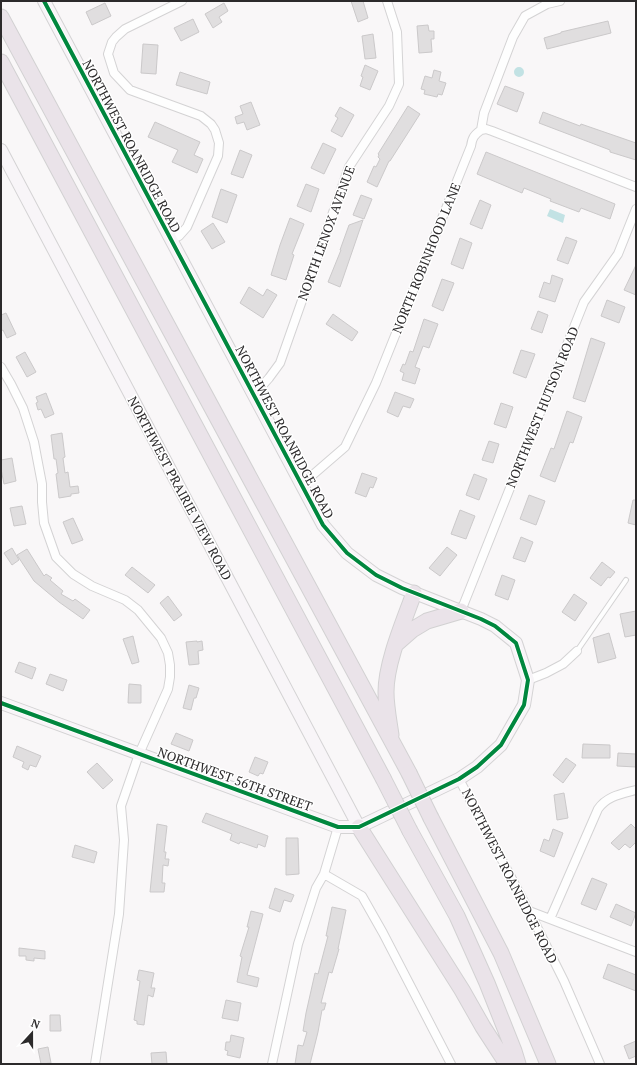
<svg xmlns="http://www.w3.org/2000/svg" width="637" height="1065" viewBox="0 0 637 1065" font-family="'PT Serif',serif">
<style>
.water{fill:#c2e2e4}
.building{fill:#e0dedf;stroke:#cbc9ca}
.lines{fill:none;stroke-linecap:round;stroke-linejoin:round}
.lane-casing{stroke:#d4d3d4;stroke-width:6}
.street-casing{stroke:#d4d3d4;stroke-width:10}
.secondary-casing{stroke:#d4d3d4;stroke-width:14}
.highway-casing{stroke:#d2d1d2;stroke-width:17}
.lane{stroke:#fefefe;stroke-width:4}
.street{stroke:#fefefe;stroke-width:8}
.secondary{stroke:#f8f5f8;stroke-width:12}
.highway{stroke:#eae3e9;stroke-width:15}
.highway-bridge-casing{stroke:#d2d1d2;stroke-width:17;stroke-linecap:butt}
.highway-bridge{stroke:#eae3e9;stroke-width:15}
.cycleway-casing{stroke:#fff;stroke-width:6}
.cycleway{stroke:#00873e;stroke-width:4}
.labels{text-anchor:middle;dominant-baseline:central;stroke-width:3;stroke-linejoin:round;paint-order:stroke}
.street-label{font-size:13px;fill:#2c2a2b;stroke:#fff}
</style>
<rect width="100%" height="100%" fill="#f9f7f8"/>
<!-- water -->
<path class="water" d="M514 72a5 5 0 1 1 10 0a5 5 0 1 1-10 0Z
M550 209 565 215 563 223 547 216Z"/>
<!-- building -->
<path class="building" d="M351 1H363L368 18 358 22Z
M105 3 111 16 92 25 86 12Z
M224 3 228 11 219 17 222 22 213 28 205 14Z
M193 19 199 32 181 41 174 28Z
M608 21 611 33 547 49 544 38 561 33V32Z
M428 25 429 31H434V39H431L432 52 419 53 417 26Z
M373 34 376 58 365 59 362 36Z
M143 44 158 45 156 74 141 73Z
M365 65 378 71 370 90 360 86 363 77 361 76Z
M434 70 441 72 439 81 446 83 442 95 438 94 437 97 424 94 425 90 421 89 425 76 432 78Z
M180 72 210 82 207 94 176 85Z
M505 86 524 93 517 112 497 104Z
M251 102 260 125 247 130 244 122 237 124 235 117 243 114 240 106Z
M408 106 420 114 390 161H389L377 187 367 182 374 166 376 167 380 159 378 157 379 155 378 154Z
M340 107 354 115 342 137 331 131 338 118 335 116Z
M543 112 580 126 581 124 636 143V160L610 152V150L539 123Z
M155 122 200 142 194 155 203 159 197 173 172 162 178 150 148 137Z
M323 143 336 149 324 174 311 168Z
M240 150 252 155 243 178 231 174Z
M486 152 615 204 610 219 581 208 579 212 550 201 551 199 524 188 522 193 477 174Z
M306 184 319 189 311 212 297 206Z
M221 189 237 195 227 223 212 217Z
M361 195 372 199 364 219 353 215Z
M480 200 491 205 482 229 470 224Z
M290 218 304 224 292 254 294 255 286 280 271 275 280 245Z
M363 220 340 287 328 282 341 250H340L349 225Z
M213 223 225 242 212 249 201 231Z
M566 237 577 241 568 264 557 260Z
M460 238 472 243 463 269 451 264Z
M636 265V295L624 290Z
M552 275 563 279 555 302 539 297 544 282 550 284Z
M442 279 454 283 443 311 432 306Z
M249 287 263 296 267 289 277 295 263 318 240 303Z
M607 300 625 307 619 323 601 316Z
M538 311 548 315 542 333 531 329Z
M6 313 16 334 7 338 3 330 1 331V315Z
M333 314 358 332 352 341 326 324Z
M424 319 438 324 429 348 423 346 415 367 420 369 415 384 402 380 404 373 400 371 403 364 405 365 410 351 413 352Z
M591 338 605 343 585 402 573 398Z
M521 350 535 354 526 378 513 373Z
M25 352 36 372 27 377 16 357Z
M395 392 414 399 410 408 403 406 398 417 387 412Z
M46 393 54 414 45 418 41 409 38 410 36 403 38 402 36 397Z
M501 403 513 407 506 428 494 424Z
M567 411 582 417 573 443 570 442 555 482 540 476 551 448 554 449Z
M62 433 65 457 63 458 65 473 68 472 70 487 78 486 79 493 71 494V496L59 498 56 474 58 473 56 459H54L51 435Z
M489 441 499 444 493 463 482 460Z
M12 458 16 481 4 484 1 469V460Z
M362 473 377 478 373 488 370 487 366 497 355 493Z
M474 474 487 479 479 500 466 495Z
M529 495 545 501 536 525 520 519Z
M633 500H636V525L628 523Z
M22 506 26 524 14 526 10 508Z
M460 510 475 516 466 539 451 534Z
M73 518 83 540 72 544 63 522Z
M521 537 533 542 525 562 513 558Z
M447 547 457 555 440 576 429 568Z
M12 548 19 560 12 565 4 553Z
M27 549 44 576 46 574 52 578 50 580 63 591 61 594 73 601 75 599 90 610 83 619 59 602 34 581 17 555Z
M602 562 615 572 610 578 608 577 601 586 590 578Z
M132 567 155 585 148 593 125 575Z
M502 575 515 580 508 600 495 595Z
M574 594 587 603 575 621 562 612Z
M168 596 182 615 174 621 160 603Z
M636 611V635L625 637 620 614Z
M609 633 616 658 598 663 593 638Z
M133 636 139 662 132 664 123 639Z
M197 641V642L202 641 203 650 198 651 199 664 189 665 186 642Z
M19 662 36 668 32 679 15 672Z
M50 674 67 680 63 691 46 684Z
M129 684 141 685V703H128Z
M189 685 199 688 196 698H194L191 710 183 708Z
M176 733 193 740 189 751 171 744Z
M583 744 610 745V758H582Z
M17 746 41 756 36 767 30 765 28 770 22 767 24 762 13 757Z
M618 753 636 754V767L617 766Z
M255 757 268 762 263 774 260 773 258 776 249 772Z
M566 758 576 765 563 783 553 775Z
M97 763 113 780 103 789 87 772Z
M564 793 568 818 557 820 554 795Z
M206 813 268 836 265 847 258 844 257 848 240 842 239 844 230 840 232 834 202 822Z
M157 824 167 826 164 852H166L165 859H169L168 866 163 865 162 883H165L164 892H150Z
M631 824 636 829V842L630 848 625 844 619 850 611 843Z
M553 829 563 833 554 857 540 851 544 839 549 841Z
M286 838H298L299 874 286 875Z
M75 845 97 852 94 863 72 857Z
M592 878 607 884 596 910 581 904Z
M275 888 294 895 291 902 284 900 280 912 269 908Z
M616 904 636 913 631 926 610 917Z
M332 907 346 910 338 949H339L332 973 329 972 321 1003H326L324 1010H322L318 1032 310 1064H295L298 1045 303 1046 307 1032 303 1031 306 1013 315 973 318 974 328 936H326Z
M251 911 263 914 247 975 259 978 257 987 237 982 242 957 240 956 249 927H247Z
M19 948 45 951V959L34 958V961L26 960V956H19Z
M608 964 636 975V991L603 978Z
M139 970 154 973 151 988H155L153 997 148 995 144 1025 137 1024V1021L134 1020 140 981 137 980Z
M226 1000 241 1003 238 1021 222 1018Z
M50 1015H60L61 1031H50Z
M231 1035 244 1038 240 1058 227 1055 228 1051 225 1050 226 1042H230Z
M636 1041V1056L629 1059 624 1046Z
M48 1047 51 1063 41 1064 38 1049Z
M166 1052 167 1064H152L151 1053Z"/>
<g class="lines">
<!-- lane casing -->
<g class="lane-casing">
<path id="lane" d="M577 651 626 580"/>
</g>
<!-- street casing -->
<g class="street-casing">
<path id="street" d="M481 130 486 129 492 131 636 187
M170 240 179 236 187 227 218 156 219 143 215 130 211 124 201 116 130 90 114 73 108 54 112 42 116 37 125 29 182 1
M1 367 11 384 23 408 34 442 42 484V502L44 523 56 557 73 574 92 586 125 600 138 610 161 638 168 653 170 665V677L168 689 139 754 121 806 124 840 119 914 95 1064
M253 396 269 378 280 363 349 167 389 106 399 84 397 32 387 1
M301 485 345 447 376 383 471 146C472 138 474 135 481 130L484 113 513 37 525 16 547 4 560 1
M461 611 584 302 618 254 636 209
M528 680 546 673 563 664 577 651
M459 779 529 911 564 981 600 1064
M324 874 362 896 383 933 451 1064
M529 911 636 952
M550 919 598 809C607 796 621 794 636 790
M272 1064 298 944 316 888 324 874 338 827"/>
</g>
<!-- secondary casing -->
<g class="secondary-casing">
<path id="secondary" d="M1 150 359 827
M1 703 338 827H359L459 779 477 767 501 745 524 705 528 680 516 643 495 626 481 619 402 588 376 575 347 553 323 525 44 1"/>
</g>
<!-- highway casing -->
<g class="highway-casing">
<path id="highway" d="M1 17 409 773
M1 62 383 778
M396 644 412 630 427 621 461 611
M391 735C389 721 386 706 386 692 386 662 404 621 414 593
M431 818 501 953 548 1064
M359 827 462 990 483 1027 507 1064
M410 831 457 916 487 983 514 1051 518 1064"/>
</g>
<!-- lane -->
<use href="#lane" class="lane"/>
<!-- street -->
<use href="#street" class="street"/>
<!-- secondary -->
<use href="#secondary" class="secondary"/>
<!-- highway -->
<use href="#highway" class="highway"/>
<!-- highway-bridge casing -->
<g class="highway-bridge-casing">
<path id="highway-bridge" d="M409 773 431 818
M383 778 410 831"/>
</g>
<!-- highway-bridge -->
<use href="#highway-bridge" class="highway-bridge"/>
<!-- cycleway casing -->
<g class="cycleway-casing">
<path id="cycleway" d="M1 703 338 827H359L459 779 477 767 501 745 524 705 528 680 516 643 495 626 481 619 402 588 376 575 347 553 323 525 44 1"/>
</g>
<!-- cycleway -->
<use href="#cycleway" class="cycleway"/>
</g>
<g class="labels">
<!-- street labels -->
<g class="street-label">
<text transform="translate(132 146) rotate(62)">NORTHWEST ROANRIDGE ROAD</text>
<text transform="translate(326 233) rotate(-70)">NORTH LENOX AVENUE</text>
<text transform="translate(426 258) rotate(-68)">NORTH ROBINHOOD LANE</text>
<text transform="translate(542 407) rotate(-68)">NORTHWEST HUTSON ROAD</text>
<text transform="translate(285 432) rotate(62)">NORTHWEST ROANRIDGE ROAD</text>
<text transform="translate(180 488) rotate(62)">NORTHWEST PRAIRIE VIEW ROAD</text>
<text transform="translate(235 779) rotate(20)">NORTHWEST 56TH STREET</text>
<text transform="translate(510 876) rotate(63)">NORTHWEST ROANRIDGE ROAD</text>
</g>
</g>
<!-- border -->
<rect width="637" height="1065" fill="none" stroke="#2c2a2b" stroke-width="4"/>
<!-- north arrow -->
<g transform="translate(32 1033) rotate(21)" stroke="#ffffff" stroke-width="3" paint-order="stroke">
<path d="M0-3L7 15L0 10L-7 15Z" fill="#2c2a2b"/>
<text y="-6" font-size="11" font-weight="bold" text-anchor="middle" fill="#2c2a2b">N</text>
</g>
</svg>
